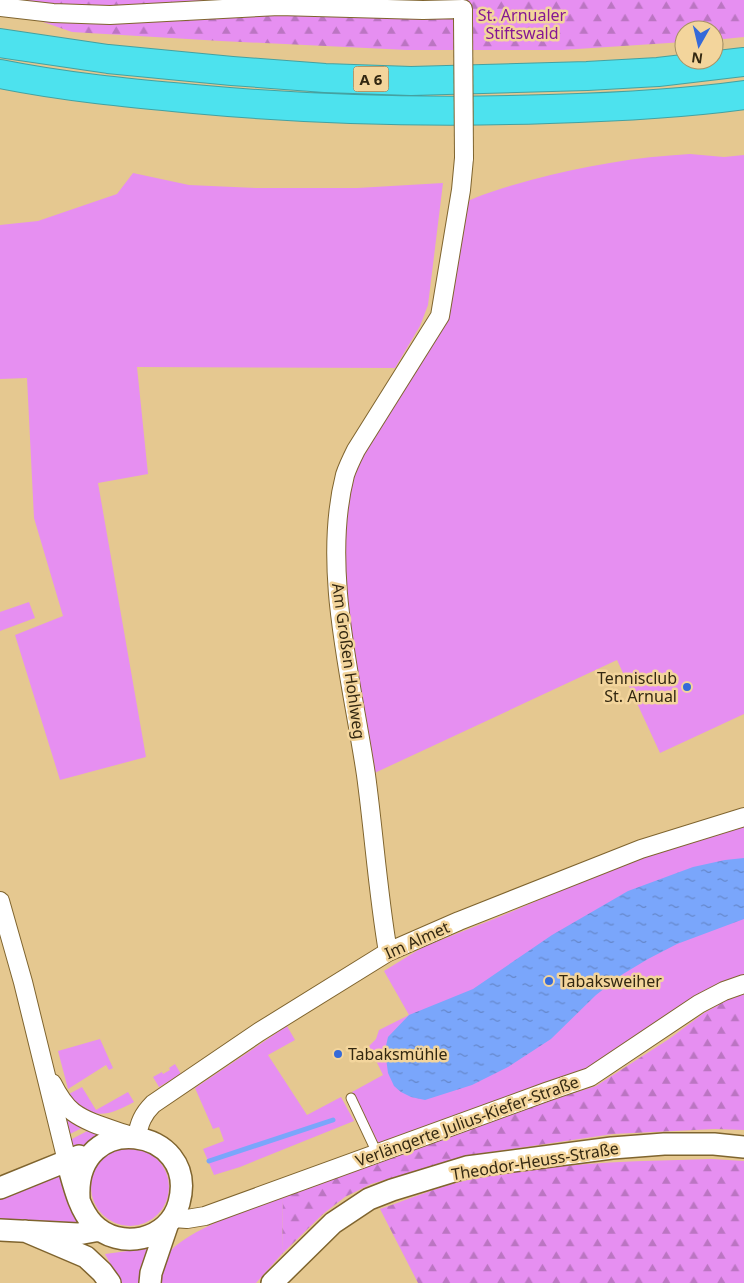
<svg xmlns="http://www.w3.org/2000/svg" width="744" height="1283" viewBox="0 0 744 1283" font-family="'Noto Sans',sans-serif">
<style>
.green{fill:#e68ff1}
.forest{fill:url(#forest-firs)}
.water{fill:url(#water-ripples)}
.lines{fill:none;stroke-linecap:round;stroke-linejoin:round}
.stream{stroke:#7aa6fb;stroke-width:5}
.service-casing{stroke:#7f642e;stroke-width:11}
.minor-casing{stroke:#7f642e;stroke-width:20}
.tertiary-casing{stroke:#7f642e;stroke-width:24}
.motorway-casing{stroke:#44a1a1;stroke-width:30}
.service{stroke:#fff;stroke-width:9}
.minor{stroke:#fff;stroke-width:18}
.tertiary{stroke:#fff;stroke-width:21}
.motorway{stroke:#4de2ee;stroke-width:28}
.minor-bridge-casing{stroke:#7f642e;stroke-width:20;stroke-linecap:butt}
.minor-bridge{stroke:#fff;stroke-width:18}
.poi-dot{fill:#356ad9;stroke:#f3d59c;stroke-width:2}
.labels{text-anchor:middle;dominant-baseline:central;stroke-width:5;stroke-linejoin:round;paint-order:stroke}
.shield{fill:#f3d59c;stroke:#6d5c3b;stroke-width:1}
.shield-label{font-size:15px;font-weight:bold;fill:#332811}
.park-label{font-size:16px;fill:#861794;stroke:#f3d59c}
.street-label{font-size:16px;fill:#332811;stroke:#f3d59c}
.poi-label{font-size:16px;fill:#332811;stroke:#f3d59c;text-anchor:start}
</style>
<defs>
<pattern id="forest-firs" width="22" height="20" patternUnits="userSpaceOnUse" patternTransform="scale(1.25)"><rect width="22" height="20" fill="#e68ff1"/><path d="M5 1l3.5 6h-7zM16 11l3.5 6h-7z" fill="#bb75c2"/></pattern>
<pattern id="water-ripples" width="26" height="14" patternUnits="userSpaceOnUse" patternTransform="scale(1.25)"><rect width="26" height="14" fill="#7aa6fb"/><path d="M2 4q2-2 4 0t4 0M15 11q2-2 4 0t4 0" fill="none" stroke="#6587ca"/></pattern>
</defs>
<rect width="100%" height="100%" fill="#e5c890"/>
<!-- green -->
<path class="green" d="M690 154 724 157 744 155V714L660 753 617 660 366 777 338 603 346 473 435 327 458 206C480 194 506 187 531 180 583 166 636 157 690 154Z
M133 173 189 185 256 188H357L443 183 428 305 420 326 395 368 137 367 148 474 98 483 146 757 60 780 15 635 63 616 34 518 27 378 0 379V225L38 221 117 194Z
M29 602 35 618 0 631V612Z
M744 823V976L695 998 587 1069 566 1078 379 1144 352 1092 383 1075 369 1046 376 1039 379 1030 409 1015 384 971 423 947 499 917 639 857Z
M287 1026 295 1040 268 1055 307 1115 341 1097 354 1121 240 1167 214 1175 203 1149 224 1141 219 1127 213 1129 195 1088Z
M100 1039 113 1068 109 1070 106 1065 68 1089 58 1051Z
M175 1064 181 1074 159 1087 153 1077 162 1072 163 1074 170 1070 169 1068Z
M82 1087 96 1110 128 1092 134 1102C107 1117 90 1121 69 1094Z
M64 1115 86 1126 68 1135Z
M93 1128 108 1135 72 1150 70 1140Z
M91 1187a39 39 0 1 1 78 0a39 39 0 1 1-78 0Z
M60 1173 63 1175 79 1228 0 1220V1198Z
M283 1196 282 1254 256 1283H158C161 1275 162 1264 166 1257 179 1232 256 1206 283 1196Z
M150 1248C143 1260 140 1270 140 1283H121L105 1254Z"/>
<!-- forest -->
<path class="forest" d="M0 0H744V37L714 40V30H684V42L562 50H407L221 41 72 32 0 7Z
M744 994V1130L715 1129 613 1134 464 1156 371 1184 345 1197 323 1214 282 1254 283 1196 536 1105 596 1086 669 1039 704 1013 727 1000Z
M712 1159 744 1161V1283H418L380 1209C409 1199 438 1187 468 1180 548 1163 631 1161 712 1159Z"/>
<!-- water -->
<path class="water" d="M744 858V919L677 944 648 959 623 974 596 995 551 1039 508 1067 472 1085 425 1100 411 1097 401 1092 394 1086 388 1073 385 1050 388 1037 409 1015 473 989 552 935 628 891 693 867 725 860Z"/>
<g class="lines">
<!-- stream -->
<path class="stream" d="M209 1161 333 1120"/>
<!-- service casing -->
<g class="service-casing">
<path id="service" d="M351 1098 377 1153"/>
</g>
<!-- minor casing -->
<g class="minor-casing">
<path id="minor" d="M0 7 53 13 110 15 279 6 423 10 463 9V18
M0 901 23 982 67 1161
M388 952C378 894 374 834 366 775 352 680 321 569 345 475 348 466 352 458 356 450L440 316 461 190 464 158
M52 1083C57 1093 64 1105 73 1112 89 1124 112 1129 131 1136
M137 1137C139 1123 143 1114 153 1104L259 1032 388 952 459 921 641 849 744 817
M173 1218 187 1219 205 1216 546 1092 590 1077 699 1004 724 991 744 984"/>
</g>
<!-- tertiary casing -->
<g class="tertiary-casing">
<path id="tertiary" d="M67 1161C73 1181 78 1208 93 1224 119 1251 169 1241 179 1203 200 1126 74 1108 79 1198
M0 1188 79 1156
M0 1230 78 1234 100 1230
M25 1231 86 1257 102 1272 110 1283
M150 1283 151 1273 168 1223
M272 1283 333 1223 369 1199 392 1190 467 1167 612 1148 664 1144H714L744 1147"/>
</g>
<!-- motorway casing -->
<g class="motorway-casing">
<path id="motorway" d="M0 43 108 59 232 71 325 78 411 81 587 76 658 72 744 62
M0 74C64 87 129 93 194 99 313 110 430 113 549 109 614 107 679 104 744 95"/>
</g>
<!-- service -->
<use href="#service" class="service"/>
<!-- minor -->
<use href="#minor" class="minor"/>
<!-- tertiary -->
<use href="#tertiary" class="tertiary"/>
<!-- motorway -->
<use href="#motorway" class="motorway"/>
<!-- minor-bridge casing -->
<g class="minor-bridge-casing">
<path id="minor-bridge" d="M463 18 464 158"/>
</g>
<!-- minor-bridge -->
<use href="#minor-bridge" class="minor-bridge"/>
</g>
<!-- markers -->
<g class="poi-dot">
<circle cx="687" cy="687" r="5"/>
<circle cx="549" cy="981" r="5"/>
<circle cx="338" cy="1054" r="5"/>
</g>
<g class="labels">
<!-- shield labels -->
<rect class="shield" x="353.5" y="66.5" width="35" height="25" rx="4"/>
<g class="shield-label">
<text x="371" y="79">A 6</text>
</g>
<!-- park labels -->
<g class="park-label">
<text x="522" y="15">St. Arnualer<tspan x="522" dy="18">Stiftswald</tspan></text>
</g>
<!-- street labels -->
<g class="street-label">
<text transform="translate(349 661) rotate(82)">Am Großen Hohlweg</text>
<text transform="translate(417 940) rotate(-24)">Im Almet</text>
<text transform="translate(467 1121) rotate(-20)">Verlängerte Julius-Kiefer-Straße</text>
<text transform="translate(535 1161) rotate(-9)">Theodor-Heuss-Straße</text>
</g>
<!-- poi labels -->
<g class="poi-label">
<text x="677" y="678" text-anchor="end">Tennisclub<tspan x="677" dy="18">St. Arnual</tspan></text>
<text x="559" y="981">Tabaksweiher</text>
<text x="348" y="1054">Tabaksmühle</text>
</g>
</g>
<!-- north arrow -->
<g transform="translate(699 45) rotate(188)"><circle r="24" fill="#f3d59c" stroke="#a69064"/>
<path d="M0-4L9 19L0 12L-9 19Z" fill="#356ad9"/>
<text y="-8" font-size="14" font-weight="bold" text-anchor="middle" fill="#332811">N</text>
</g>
</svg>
